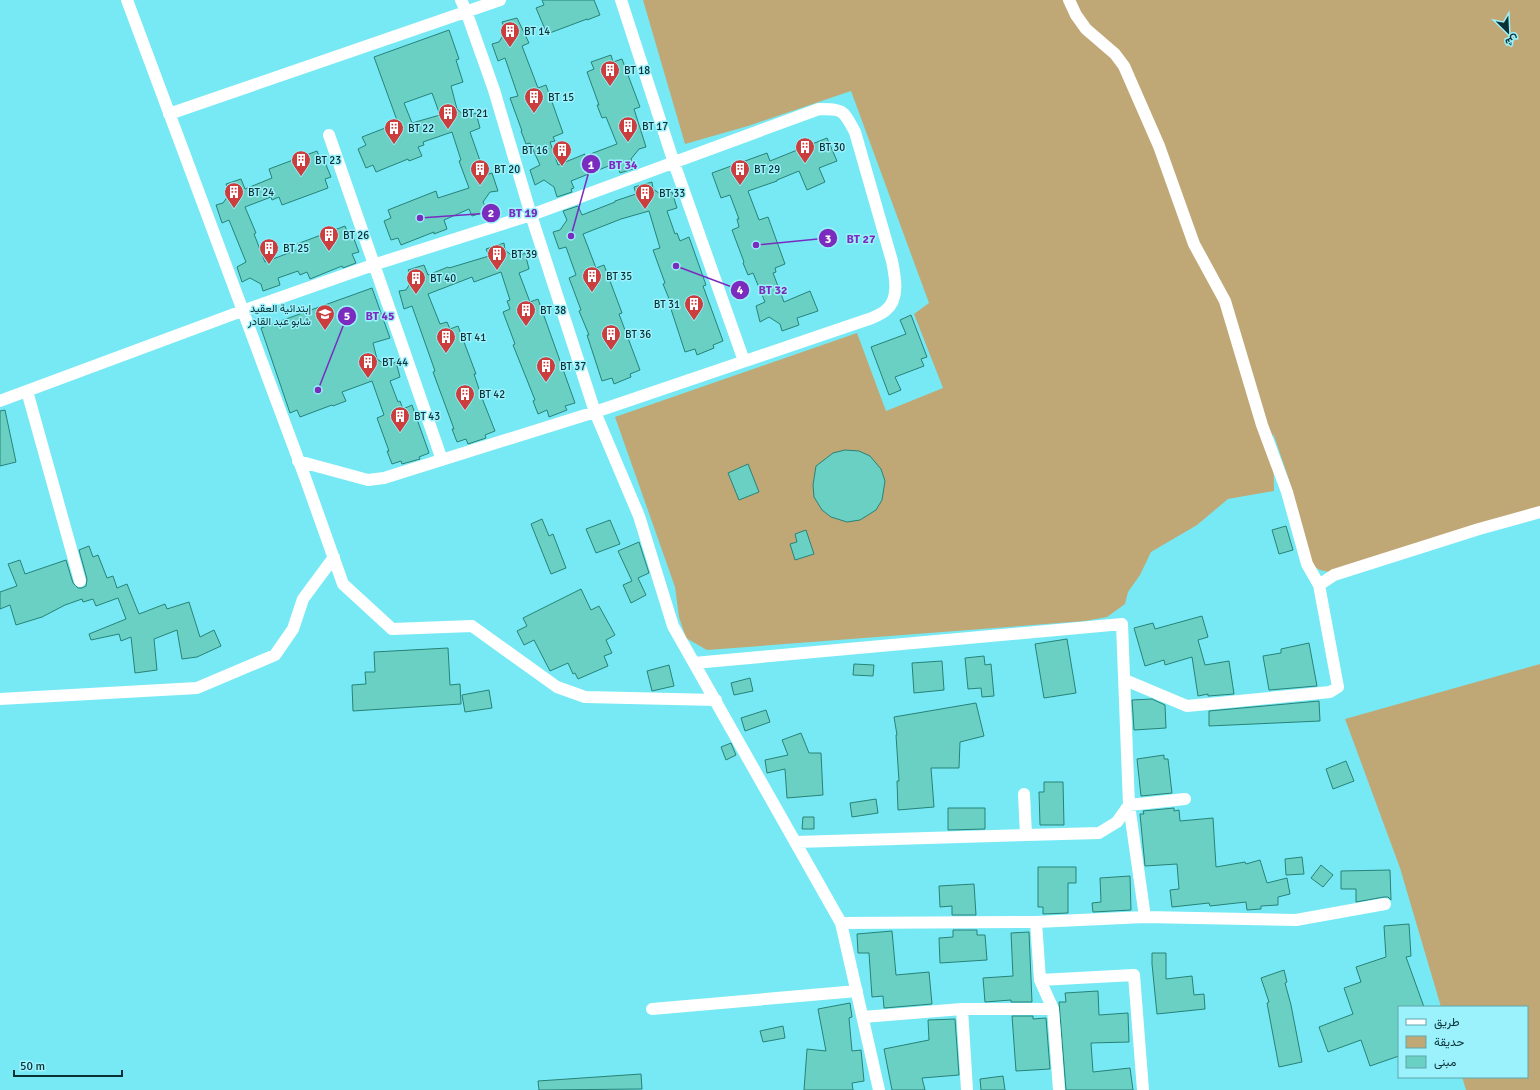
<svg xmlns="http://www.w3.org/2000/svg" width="1540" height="1090" viewBox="0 0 1540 1090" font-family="Signika,Vazirmatn,sans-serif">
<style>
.green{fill:#c0a876}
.building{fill:#69d0c3;stroke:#288278;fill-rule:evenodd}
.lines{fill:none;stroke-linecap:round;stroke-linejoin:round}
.street{stroke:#fff;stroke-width:12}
.labels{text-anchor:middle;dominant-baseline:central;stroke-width:3;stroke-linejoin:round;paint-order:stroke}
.poi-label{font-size:11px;fill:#0a3135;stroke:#9bf2fc;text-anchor:start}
.leader{fill:none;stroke:#7b2cbf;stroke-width:1.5}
.callout-dot{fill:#7b2cbf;stroke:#9bf2fc;stroke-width:1.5}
.mark-label{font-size:12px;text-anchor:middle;font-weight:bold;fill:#fff}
.callout-label{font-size:12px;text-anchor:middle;font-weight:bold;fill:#7b2cbf;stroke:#9bf2fc;stroke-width:3;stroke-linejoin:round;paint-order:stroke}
</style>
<rect width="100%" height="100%" fill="#76e9f5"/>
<!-- green -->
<path class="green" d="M643 0H1540V511L1329 572 1320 570 1311 565 1290 483 1273 433 1274 491 1228 499 1197 525 1151 552 1140 575 1128 592 1125 604 1107 617 1085 621 707 650 686 638 679 617 675 587 615 417 857 333 886 411 943 388 914 314 929 303 851 91 748 126 685 144Z
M1540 664V1090H1466L1462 1077H1527V1007H1441L1400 868 1345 719Z"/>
<!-- building -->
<path class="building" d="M542 0H594L600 15 587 20V19L547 34 536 8 544 5Z
M517 18 529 43 522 46 538 88 546 85 563 133 553 137 555 141 550 142 558 165 585 154V156L617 144 606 117 602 118 597 105H599L587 72 594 69 591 62 611 55 613 62 622 59 640 107 634 109 646 147 639 149 631 159 636 168 620 173 616 163 571 181 574 188 571 189 572 192 557 197 554 187 544 180 535 185 530 170 540 165 530 143 526 144 521 131H522L510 98 518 96 505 58 498 61 492 44 499 42 506 31 502 22Z
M449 30 459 59 456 60 463 82 451 86 457 109 466 117 476 113 480 128 470 132 485 175 492 173 498 191 490 192 483 202 488 211 472 216 469 209 444 220 447 229 434 234V232L401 245 398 238 391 240 384 221 391 218 388 210 436 191 438 198 469 188 459 161 461 160 452 132 423 142 424 145 418 147 422 156 409 161 408 159 376 172 373 165 366 168 358 149 366 145 362 137 398 123 374 57ZM432 93 440 115 412 123 404 103Z
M827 138 837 161 819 168 825 182 807 190 799 171 777 180V181L748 191 759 220 768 217 785 264 775 268 776 272 773 273 784 302 810 291 818 311 797 318 799 325 782 331 780 324 769 317 760 322 756 306 765 302 753 273 748 275 743 263 744 262 732 230 739 227 737 219H739L730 195 721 198 712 173 767 153 770 161Z
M317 151 321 161 324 160 331 177 325 179 328 188 282 205 279 197 272 200 271 197 245 207 256 233 254 234 265 262 299 249 297 244 345 226 349 236 352 234 359 252 352 254 356 263 343 268 342 266 310 279 307 272 300 275 298 271 278 278 280 285 263 291 261 284 250 278 242 282 237 267 246 262 229 220 222 223 216 205 223 203 230 193 226 184 241 179 245 189 272 178 269 169Z
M652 182 653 189 663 196 672 192 677 208 667 211 675 234 677 233 680 241 689 237 706 285 703 286 723 341 713 345 714 348 697 355 695 349 685 352 670 306H672L663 284 665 283 653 250 660 248 649 211 621 219 583 234 596 268 604 265 622 313 619 314 640 370 630 374 631 377 614 384 612 378 602 381 587 335H589L579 311 581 310 569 278 576 275 566 247 559 249 553 232 560 230 567 220 563 211 578 206 582 215 615 202V201L636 194 634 187Z
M504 243 505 250 515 258 525 253 529 269 519 273 530 302 538 299 575 403 565 406 567 410 549 417 547 410 538 414 533 401 535 400 513 345 515 344 503 312 510 309 507 301 510 300 501 272 474 282 472 277 428 294 440 324 447 322 450 329 458 326 476 374H474L482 398 495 431 485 435 486 438 468 444 466 439 457 442 452 429H454L433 372 435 371 412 306 404 309 399 291 406 290 413 279 408 270 424 265 428 275 448 267 449 268 489 256 486 249Z
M372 288 390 338 373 343 377 359 387 366 396 362 400 377 390 381 398 402 400 401 403 409 412 405 429 453 419 457 420 459 402 464 401 461 392 464 387 451H389L377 418 384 415 372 381 342 392 346 401 333 406 332 405 300 417 297 410 290 413 261 328Z
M911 315 927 357 921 359 924 366 895 377 901 390 889 395 871 347 906 334 900 320Z
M5 410 16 462 0 466V411Z
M845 450 859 451 870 456 881 469 885 481 882 500 876 510 860 520 847 522 831 517 822 510 814 497 813 485 816 466 833 453Z
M748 464 759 492 739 500 728 473Z
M542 519 549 536 553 534 566 568 551 574 531 524Z
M610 520 620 544 596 553 586 529Z
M1286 526 1293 550 1279 554 1272 530Z
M806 530 814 554 795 560 790 544 797 542 795 534Z
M639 542 649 573 638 578 646 595 631 603 623 585 632 581 618 551Z
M89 546 93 557 98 555 107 578 113 576 117 588 127 584 139 614 165 604 167 609 189 602 200 637 214 630 221 646 197 657 182 659 177 630 154 639 157 670 135 673 131 637 121 641 119 634 91 640 89 634 126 619 118 598 96 606 93 599 83 602 82 599 65 605 42 617 16 625 10 605 0 609V592L17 586 8 564 20 560 25 574 66 560 73 583 78 588H82L86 586 87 579 79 550Z
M581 589 591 610 599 606 615 635 606 640 612 653 604 656 608 666 578 679 575 673 573 674 568 663 550 671 534 640 524 645 517 631 527 626 523 618Z
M1202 616 1208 637 1198 640 1205 665 1229 661 1234 694 1208 696V694L1198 696 1192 657 1165 665 1164 660 1145 666 1134 628 1153 623 1155 629Z
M1067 639 1076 693 1044 698 1035 644Z
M1309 643 1317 686 1269 690 1263 656 1281 653V649Z
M448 648 450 685 460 684 461 704 353 711 352 685 366 684 365 672H375L374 652Z
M984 656 985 665 991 664 994 696 982 697 981 688 968 689 965 658Z
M942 661 944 690 914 693 912 663Z
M854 664 874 665 873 676 853 675Z
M669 665 674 686 652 691 647 671Z
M750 678 753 691 734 695 731 683Z
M489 690 492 708 465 712 462 695Z
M1152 699 1165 705 1166 728 1134 730 1132 700Z
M1319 701 1320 721 1209 726V711Z
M976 703 984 736 960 742 959 768H931L934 807 898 810 897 781H899L896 735H897L894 717Z
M766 710 770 722 745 731 741 718Z
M801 733 809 753H821L823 795 787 798 785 769 767 773 765 760 788 755 782 740Z
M731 743 736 755 726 760 721 747Z
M1164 755V759H1168L1172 793 1141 796 1137 759Z
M1346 761 1354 781 1333 789 1326 769Z
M1044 782H1063L1064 825H1040L1039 792H1044Z
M876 799 878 813 852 817 850 803Z
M948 808H985V829L948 830Z
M1174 808V811L1179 810 1180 821 1213 818 1216 867 1245 862 1246 864 1260 860 1267 883 1287 878 1290 894 1278 897V905L1261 906V909L1247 910 1246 902 1210 906 1209 903 1172 907 1170 890 1179 889 1177 864 1145 866 1140 814H1144L1143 811Z
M803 817H814V829H802Z
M1302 857 1304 874 1286 875 1285 859Z
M1321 865 1333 875 1323 887 1311 878Z
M1038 867H1076V883H1068V913L1043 914V907H1038Z
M1390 870 1391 900 1388 897H1384L1356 902V889H1341V871Z
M1130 876 1131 910 1093 912 1092 903 1101 902 1100 878Z
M974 884 976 915H952V906L940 907 939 886Z
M1409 924 1411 956 1406 957 1424 1007H1399V1056L1370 1066 1361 1040 1328 1052 1319 1027 1353 1014 1344 988 1361 982 1356 967 1386 957 1384 926Z
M953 930H977V935H985L987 960 940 963 939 938 953 937Z
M892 931 896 975 929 972 932 1004 884 1008 883 996 872 997 869 953H858L857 934Z
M1029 932 1032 1002H1011V1000L985 1002 983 978 1013 976 1011 933Z
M1152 953H1166V979L1192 976 1194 995 1204 994 1205 1009 1157 1014 1152 964Z
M1284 970 1287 982 1285 983 1291 1005 1302 1062 1279 1067 1267 1003 1269 1002 1261 978Z
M1098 991 1099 1015 1128 1013 1129 1042 1091 1043 1093 1072 1130 1068 1133 1090H1066L1059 1002H1066L1065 993Z
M850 1003 852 1017 849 1018 852 1051 861 1050 864 1081 852 1083 853 1090H804L807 1049 826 1051 818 1009Z
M1012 1016H1033V1019L1046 1018 1050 1069 1016 1071Z
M955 1019 959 1075 922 1078 925 1090H892L884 1049 929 1040 928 1020Z
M783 1026 785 1038 763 1042 760 1031Z
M641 1074 642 1089 539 1090 538 1081Z
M1003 1076 1005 1090H981L980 1079Z"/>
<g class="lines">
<!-- street -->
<path class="street" d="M127 0 306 480 343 584 392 629 472 626 557 687 585 697 716 700
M461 0 466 11 494 90 531 215 595 412 639 516 673 626 841 923 879 1090
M621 0 674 163 744 361
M1069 0 1076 15 1086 29 1115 54 1124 66 1159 146 1194 244 1225 301 1262 425 1287 492 1307 564 1319 585 1334 575 1479 529 1540 512
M169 114 500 0
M329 135 442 460
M27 391 80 581
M0 401 242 311 373 265 531 215 819 109C844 109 843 110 855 132L892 261C895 276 900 299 886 310 882 314 876 316 872 318L595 412 384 478 368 480 298 461
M694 663 1122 624 1129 805 1145 917 1296 920 1385 904
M1125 680 1187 706 1330 692 1338 687 1319 585
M0 699 197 688 275 655 293 629 303 599 334 557
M1026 835 1099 833 1117 822 1129 805 1185 799
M796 842 1026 835 1024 794
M1036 922 1145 917
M841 923 1036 922 1040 980 1053 1009 1059 1090
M1040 980 1134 975 1143 1090
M652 1009 857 991
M863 1017 962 1009
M967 1090 962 1009H1053"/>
</g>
<!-- icons -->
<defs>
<g id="building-pin" transform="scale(1)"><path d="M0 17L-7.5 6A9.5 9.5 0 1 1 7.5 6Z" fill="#cc3d3d" stroke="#9bf2fc"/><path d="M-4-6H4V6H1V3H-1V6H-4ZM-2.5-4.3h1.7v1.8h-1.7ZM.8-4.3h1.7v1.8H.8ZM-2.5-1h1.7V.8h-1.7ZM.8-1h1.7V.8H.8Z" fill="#fff"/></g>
<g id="school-pin" transform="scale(1)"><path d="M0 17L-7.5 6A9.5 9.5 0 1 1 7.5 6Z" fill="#cc3d3d" stroke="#9bf2fc"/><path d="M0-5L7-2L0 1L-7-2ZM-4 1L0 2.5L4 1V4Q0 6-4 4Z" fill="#fff"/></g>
</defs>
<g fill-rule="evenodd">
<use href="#building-pin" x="510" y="31"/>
<use href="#building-pin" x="610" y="70"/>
<use href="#building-pin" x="534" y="97"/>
<use href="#building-pin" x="448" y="113"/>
<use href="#building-pin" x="628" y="126"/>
<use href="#building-pin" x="394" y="128"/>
<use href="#building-pin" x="805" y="147"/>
<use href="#building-pin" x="562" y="150"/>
<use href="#building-pin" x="301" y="160"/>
<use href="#building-pin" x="480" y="169"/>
<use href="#building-pin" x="740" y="169"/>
<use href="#building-pin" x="234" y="192"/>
<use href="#building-pin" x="645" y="193"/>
<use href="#building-pin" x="329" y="235"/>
<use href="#building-pin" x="269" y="248"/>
<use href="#building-pin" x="497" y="254"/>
<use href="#building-pin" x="592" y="276"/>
<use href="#building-pin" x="416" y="278"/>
<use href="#building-pin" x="694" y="304"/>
<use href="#building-pin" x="526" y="310"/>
<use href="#school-pin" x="325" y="314"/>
<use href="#building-pin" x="611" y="334"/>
<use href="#building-pin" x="446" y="337"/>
<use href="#building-pin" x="368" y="362"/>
<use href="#building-pin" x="546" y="366"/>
<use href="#building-pin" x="465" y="394"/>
<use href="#building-pin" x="400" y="416"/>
</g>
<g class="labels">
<!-- poi labels -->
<g class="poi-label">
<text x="524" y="31">BT 14</text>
<text x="624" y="70">BT 18</text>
<text x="548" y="97">BT 15</text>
<text x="462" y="113">BT 21</text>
<text x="642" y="126">BT 17</text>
<text x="408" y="128">BT 22</text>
<text x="819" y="147">BT 30</text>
<text x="548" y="150" text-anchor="end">BT 16</text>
<text x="315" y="160">BT 23</text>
<text x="494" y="169">BT 20</text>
<text x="754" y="169">BT 29</text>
<text x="248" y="192">BT 24</text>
<text x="659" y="193">BT 33</text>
<text x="343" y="235">BT 26</text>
<text x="283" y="248">BT 25</text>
<text x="511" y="254">BT 39</text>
<text x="606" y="276">BT 35</text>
<text x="430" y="278">BT 40</text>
<text x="680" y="304" text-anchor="end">BT 31</text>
<text x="311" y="308" text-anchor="end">إبتدائية العقيد<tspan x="311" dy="13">شابو عبد القادر</tspan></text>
<text x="540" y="310">BT 38</text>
<text x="625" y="334">BT 36</text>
<text x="460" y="337">BT 41</text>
<text x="382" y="362">BT 44</text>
<text x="560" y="366">BT 37</text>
<text x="479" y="394">BT 42</text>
<text x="414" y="416">BT 43</text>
</g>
</g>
<!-- callouts -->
<path class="leader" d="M571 236L591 164M420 218L491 213M756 245L828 238M676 266L740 290M318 390L347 316"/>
<g class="callout-dot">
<circle cx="571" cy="236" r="4"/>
<circle cx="420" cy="218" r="4"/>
<circle cx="756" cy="245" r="4"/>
<circle cx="676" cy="266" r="4"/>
<circle cx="318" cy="390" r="4"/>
<circle cx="591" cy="164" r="10"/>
<circle cx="491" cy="213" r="10"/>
<circle cx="828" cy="238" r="10"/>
<circle cx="740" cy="290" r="10"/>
<circle cx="347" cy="316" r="10"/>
</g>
<g class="mark-label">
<text x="591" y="169">1</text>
<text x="491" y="217">2</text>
<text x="828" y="243">3</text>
<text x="740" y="294">4</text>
<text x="347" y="320">5</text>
</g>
<g class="callout-label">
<text x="623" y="169">BT 34</text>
<text x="523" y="217">BT 19</text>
<text x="861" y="243">BT 27</text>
<text x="773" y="294">BT 32</text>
<text x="380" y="320">BT 45</text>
</g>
<!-- legend -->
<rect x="1398" y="1006" width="130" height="72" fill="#9bf2fc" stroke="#61a5ac"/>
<rect x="1406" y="1019" width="20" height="6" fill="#ffffff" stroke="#61a5ac"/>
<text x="1434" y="1026" font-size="12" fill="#0a3135">طريق</text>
<rect x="1406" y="1036" width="20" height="12" fill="#c0a876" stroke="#61a5ac"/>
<text x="1434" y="1046" font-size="12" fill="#0a3135">حديقة</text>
<rect x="1406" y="1056" width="20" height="12" fill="#69d0c3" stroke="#61a5ac"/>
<text x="1434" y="1066" font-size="12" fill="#0a3135">مبنى</text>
<!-- north arrow -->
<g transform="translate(1508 32) rotate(156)" stroke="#9bf2fc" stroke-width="3" paint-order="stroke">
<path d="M0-3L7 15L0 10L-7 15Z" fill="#0a3135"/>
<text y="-6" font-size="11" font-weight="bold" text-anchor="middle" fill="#0a3135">ش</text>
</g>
<!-- scale -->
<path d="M14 1070v6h108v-6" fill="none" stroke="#0a3135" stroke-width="2"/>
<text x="20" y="1070" font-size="12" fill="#0a3135" stroke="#9bf2fc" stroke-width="3" paint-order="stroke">50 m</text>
</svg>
